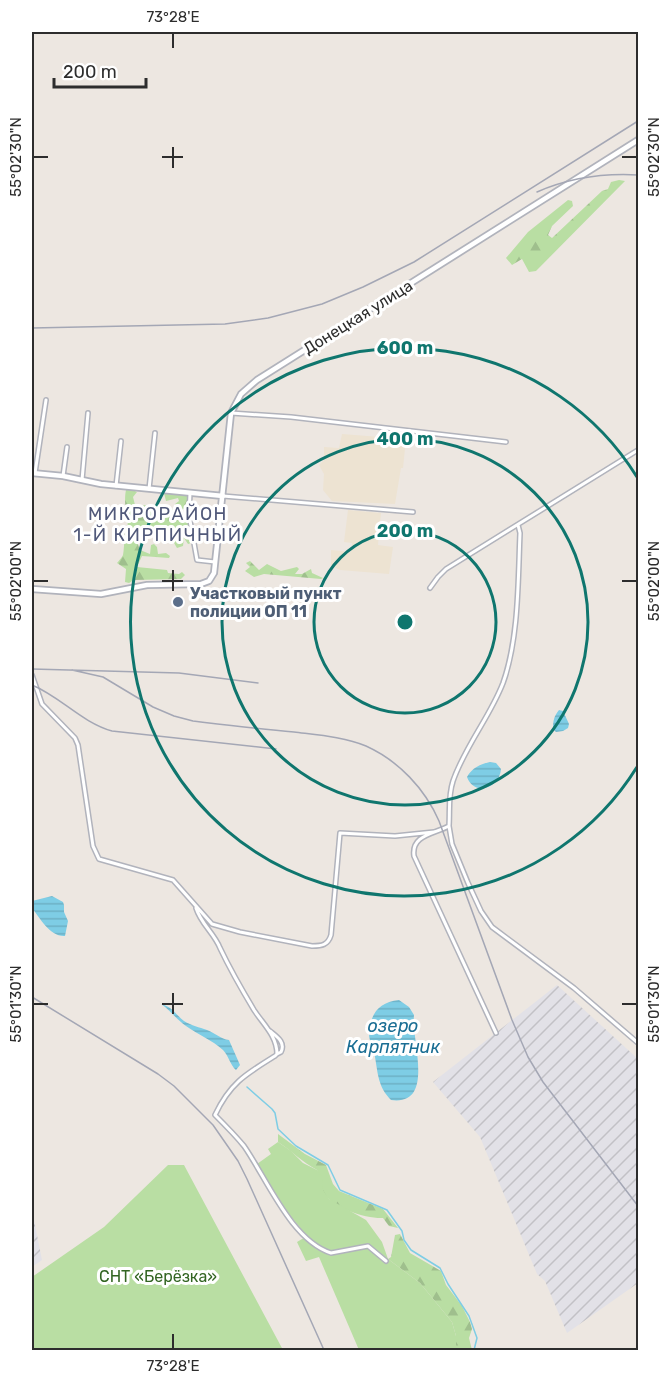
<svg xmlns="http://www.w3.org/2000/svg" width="670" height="1382" viewBox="0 0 670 1382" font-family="Rubik,sans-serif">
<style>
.industrial{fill:url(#industrial-furrows)}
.education{fill:#ede3d2}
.forest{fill:url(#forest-firs)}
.park{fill:#b9dea3}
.water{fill:url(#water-rules)}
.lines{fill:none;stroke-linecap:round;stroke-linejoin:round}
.stream{stroke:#7ecde5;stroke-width:1.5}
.street-casing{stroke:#b1b3bc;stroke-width:6}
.secondary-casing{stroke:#b1b3bc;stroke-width:8}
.street{stroke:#fff;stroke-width:3}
.secondary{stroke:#fff;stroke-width:4.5}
.rail{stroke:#a4a7b5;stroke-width:1.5}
.ticks{fill:none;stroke:#2d2d2d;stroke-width:2}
.ring{fill:none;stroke:#0f766e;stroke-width:3}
.service-dot{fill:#5c6f8a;stroke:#fff;stroke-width:2}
.labels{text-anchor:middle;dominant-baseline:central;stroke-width:6;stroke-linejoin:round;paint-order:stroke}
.street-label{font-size:16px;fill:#2d2d2d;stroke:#fff}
.service-label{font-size:16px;font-weight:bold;fill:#4e5e75;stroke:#fff;text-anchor:start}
.park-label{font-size:16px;fill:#326522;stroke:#fff}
.neighbourhood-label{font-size:18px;letter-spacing:1.5px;fill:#51597a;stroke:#fff}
.water-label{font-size:18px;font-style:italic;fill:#1a6e94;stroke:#fff}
.centre{fill:#0f766e;stroke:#fff;stroke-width:3}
.ring-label{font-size:18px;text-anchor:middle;font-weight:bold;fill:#0f766e;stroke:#fff;stroke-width:6;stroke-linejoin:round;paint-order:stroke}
.neatline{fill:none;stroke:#2d2d2d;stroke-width:2}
.ticks-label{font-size:15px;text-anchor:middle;fill:#2d2d2d}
</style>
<defs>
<pattern id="industrial-furrows" width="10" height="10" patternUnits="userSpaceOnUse" patternTransform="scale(1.5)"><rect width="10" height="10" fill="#e2e1e7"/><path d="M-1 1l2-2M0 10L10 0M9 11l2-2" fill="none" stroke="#c2c1c6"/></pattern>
<pattern id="forest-firs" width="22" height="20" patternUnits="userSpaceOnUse" patternTransform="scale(1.5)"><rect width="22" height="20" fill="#b9dea3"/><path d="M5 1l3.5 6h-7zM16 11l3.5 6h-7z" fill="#9fbf8d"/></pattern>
<pattern id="water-rules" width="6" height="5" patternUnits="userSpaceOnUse" patternTransform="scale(1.5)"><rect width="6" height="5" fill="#7ecde5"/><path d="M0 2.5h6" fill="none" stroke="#6db0c5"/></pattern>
</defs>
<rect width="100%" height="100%" fill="#ede7e1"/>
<!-- industrial -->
<path class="industrial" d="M557 985 638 1059V1283L567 1333 545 1281 537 1274 480 1137 433 1082Z
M32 1210 42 1260 32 1267Z"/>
<!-- education -->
<path class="education" d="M342 434 406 439 403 468H401L395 504 332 501 323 490 324 474 319 465 324 460V447L339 448Z
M348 510 381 513 378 545 393 547 389 574 340 570 331 566V550L351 552 352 543 344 542Z"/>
<!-- forest -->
<path class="forest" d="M619 180 625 181 536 271 529 272 522 259 512 265 506 258 528 232 568 200 572 201 573 206 552 226 548 235 552 238 602 191 608 189 611 182Z
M130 489 137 492 133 497 135 505 138 507 145 505 157 514 162 510 175 509V504L179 501 178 498 166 501 164 493 188 495 186 507 179 512 189 525 192 537 191 543 188 544 184 538 183 546 177 548C167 530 171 534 153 533 147 533 144 532 138 535L136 539 140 550 150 554 151 545 154 544 157 547 158 554 166 553 170 556 169 558 142 556 137 567 167 570 168 573 179 574 182 572 185 575 181 579 134 580 129 583 125 582 126 569 117 563C118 562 123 556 123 555 124 552 125 531 125 528L128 524 125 519C126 509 124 499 126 490Z
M250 561 259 570 267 564 281 571 297 567 299 569 295 574H302L311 569 312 573 323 578 321 579 264 574 254 577 245 571 250 567 246 563Z
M278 1134 305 1154 326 1165 333 1184 339 1191 383 1209 398 1228 389 1226 383 1218C367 1219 332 1208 324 1193 320 1186 319 1177 317 1170 302 1162 292 1151 278 1142Z
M400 1234 410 1253 441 1271 446 1285 462 1306 470 1322 472 1329 469 1338 472 1350H456V1336L452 1322 420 1283 388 1259 391 1257 395 1235Z"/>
<!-- park -->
<path class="park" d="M278 1142 291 1151 303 1163 317 1170 322 1177 323 1190 329 1199 366 1220 382 1242 388 1259 420 1283 452 1322 456 1336V1350H359L319 1257 306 1261 297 1242 307 1236 288 1213 257 1164 271 1154 268 1149Z
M168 1165H184L283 1350H32V1277L104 1227Z"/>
<!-- water -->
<path class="water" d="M559 710 563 711 569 724 568 728 563 731 556 732 553 729C553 721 554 716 559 710Z
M490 762 496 763 501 769C500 788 474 797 467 777 472 768 480 764 490 762Z
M52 896 63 902 64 905V912L68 921 65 936C50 937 40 918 32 908V901Z
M399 1000 409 1007 414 1015C411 1040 436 1106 391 1100 378 1087 378 1074 375 1057 374 1050 369 1041 369 1034 370 1015 378 1002 399 1000Z
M161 1004C174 1008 174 1013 184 1021 192 1026 199 1027 207 1030 215 1033 221 1039 229 1040L240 1065 236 1070C230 1065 229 1056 223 1050 212 1040 199 1035 186 1026 177 1020 170 1010 161 1004Z"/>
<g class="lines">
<!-- stream -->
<path class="stream" d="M247 1087 272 1109 275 1113 278 1129 296 1146 328 1165 340 1190 387 1210 402 1231 404 1240 411 1250 440 1268 448 1284 469 1316 477 1338 474 1350"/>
<!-- street casing -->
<g class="street-casing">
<path id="street" d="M231 413 291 417 506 442
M35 473 46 400
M63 476 67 447
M82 480 88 413
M116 486 121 441
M149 489 155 433
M190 493 189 515 197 560 215 562
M223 496 413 512
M430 588 438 577 446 569 638 450
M32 675 42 704 75 738 78 745 93 846 99 859 173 880 212 924 240 932 312 946C322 946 328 945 331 935L340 833 395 836 434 832
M449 826 452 844 468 883 481 911 492 927 574 988 638 1043
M196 908C201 924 214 933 220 948 230 969 242 990 254 1010 263 1024 277 1036 277 1054L275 1056C246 1074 230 1083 215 1115 225 1125 235 1135 244 1146 267 1179 291 1240 331 1253L368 1246 386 1261
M270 1031C276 1036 286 1042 281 1052L277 1054
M496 1033 414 856C411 835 434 834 449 826 450 810 448 796 453 781 465 746 490 717 503 683 519 638 518 580 520 533L518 525"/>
</g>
<!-- secondary casing -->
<g class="secondary-casing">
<path id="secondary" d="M32 473 63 476 101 484 223 496
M32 589 101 594 147 585 201 584 209 581 214 573 231 413 241 394 257 380 638 140"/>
</g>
<!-- street -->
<use href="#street" class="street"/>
<!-- secondary -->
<use href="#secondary" class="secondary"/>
<!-- rail -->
<path class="rail" d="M537 192C569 178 603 173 638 175
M32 328 225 324 268 318 322 304 363 287 414 262 638 121
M32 669 179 673 258 683
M72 670 103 677 153 707 174 716 193 721C227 725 260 729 294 732 318 735 345 737 366 746 399 761 425 789 439 821L512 1020 528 1057 543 1082 638 1206
M32 685C61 697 81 722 112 731L276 749
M32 997 158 1074 174 1086 213 1125 238 1161 247 1179 324 1350"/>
</g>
<!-- ticks -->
<path class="ticks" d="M173 33V48M173 147V168M33 157H48M162 157H183M622 157H637M173 570V591M33 581H48M162 581H183M622 581H637M173 993V1014M33 1004H48M162 1004H183M622 1004H637M173 1334V1349"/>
<!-- distance rings -->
<g class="ring">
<circle cx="405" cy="622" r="91"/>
<circle cx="405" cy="622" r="183"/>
<path d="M637 767A274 274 0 1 1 637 477"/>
</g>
<!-- markers -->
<circle class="service-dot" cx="178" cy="602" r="6"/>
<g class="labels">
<!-- street labels -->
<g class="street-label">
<text transform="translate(358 317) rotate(-32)">Донецкая улица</text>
</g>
<!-- service labels -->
<g class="service-label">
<text x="190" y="593">Участковый пункт<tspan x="190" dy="18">полиции ОП 11</tspan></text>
</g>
<!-- park labels -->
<g class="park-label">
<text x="158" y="1276">СНТ «Берёзка»</text>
</g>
<!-- neighbourhood labels -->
<g class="neighbourhood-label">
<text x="158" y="514">МИКРОРАЙОН<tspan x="158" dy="21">1-Й КИРПИЧНЫЙ</tspan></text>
</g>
<!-- water labels -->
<g class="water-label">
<text x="393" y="1026">озеро<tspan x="393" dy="21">Карпятник</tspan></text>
</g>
</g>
<circle cx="405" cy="622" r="9" class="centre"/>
<g class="ring-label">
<text x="405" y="354">600 m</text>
<text x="405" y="445">400 m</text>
<text x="405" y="537">200 m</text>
</g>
<!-- border -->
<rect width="670" height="1382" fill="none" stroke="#ffffff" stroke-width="66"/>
<!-- scale -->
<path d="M54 78v9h92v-9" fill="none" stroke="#2d2d2d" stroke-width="3"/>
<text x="63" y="78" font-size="18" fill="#2d2d2d" stroke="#ffffff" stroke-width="4.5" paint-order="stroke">200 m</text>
<rect x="33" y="33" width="604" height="1316" class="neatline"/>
<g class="ticks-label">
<text x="173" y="22">73°28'E</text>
<text transform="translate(16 157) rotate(-90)" y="5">55°02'30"N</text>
<text transform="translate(654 157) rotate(-90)" y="5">55°02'30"N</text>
<text transform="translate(16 581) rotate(-90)" y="5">55°02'00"N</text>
<text transform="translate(654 581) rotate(-90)" y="5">55°02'00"N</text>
<text transform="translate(16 1004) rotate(-90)" y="5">55°01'30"N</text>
<text transform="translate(654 1004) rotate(-90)" y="5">55°01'30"N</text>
<text x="173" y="1371">73°28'E</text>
</g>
</svg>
